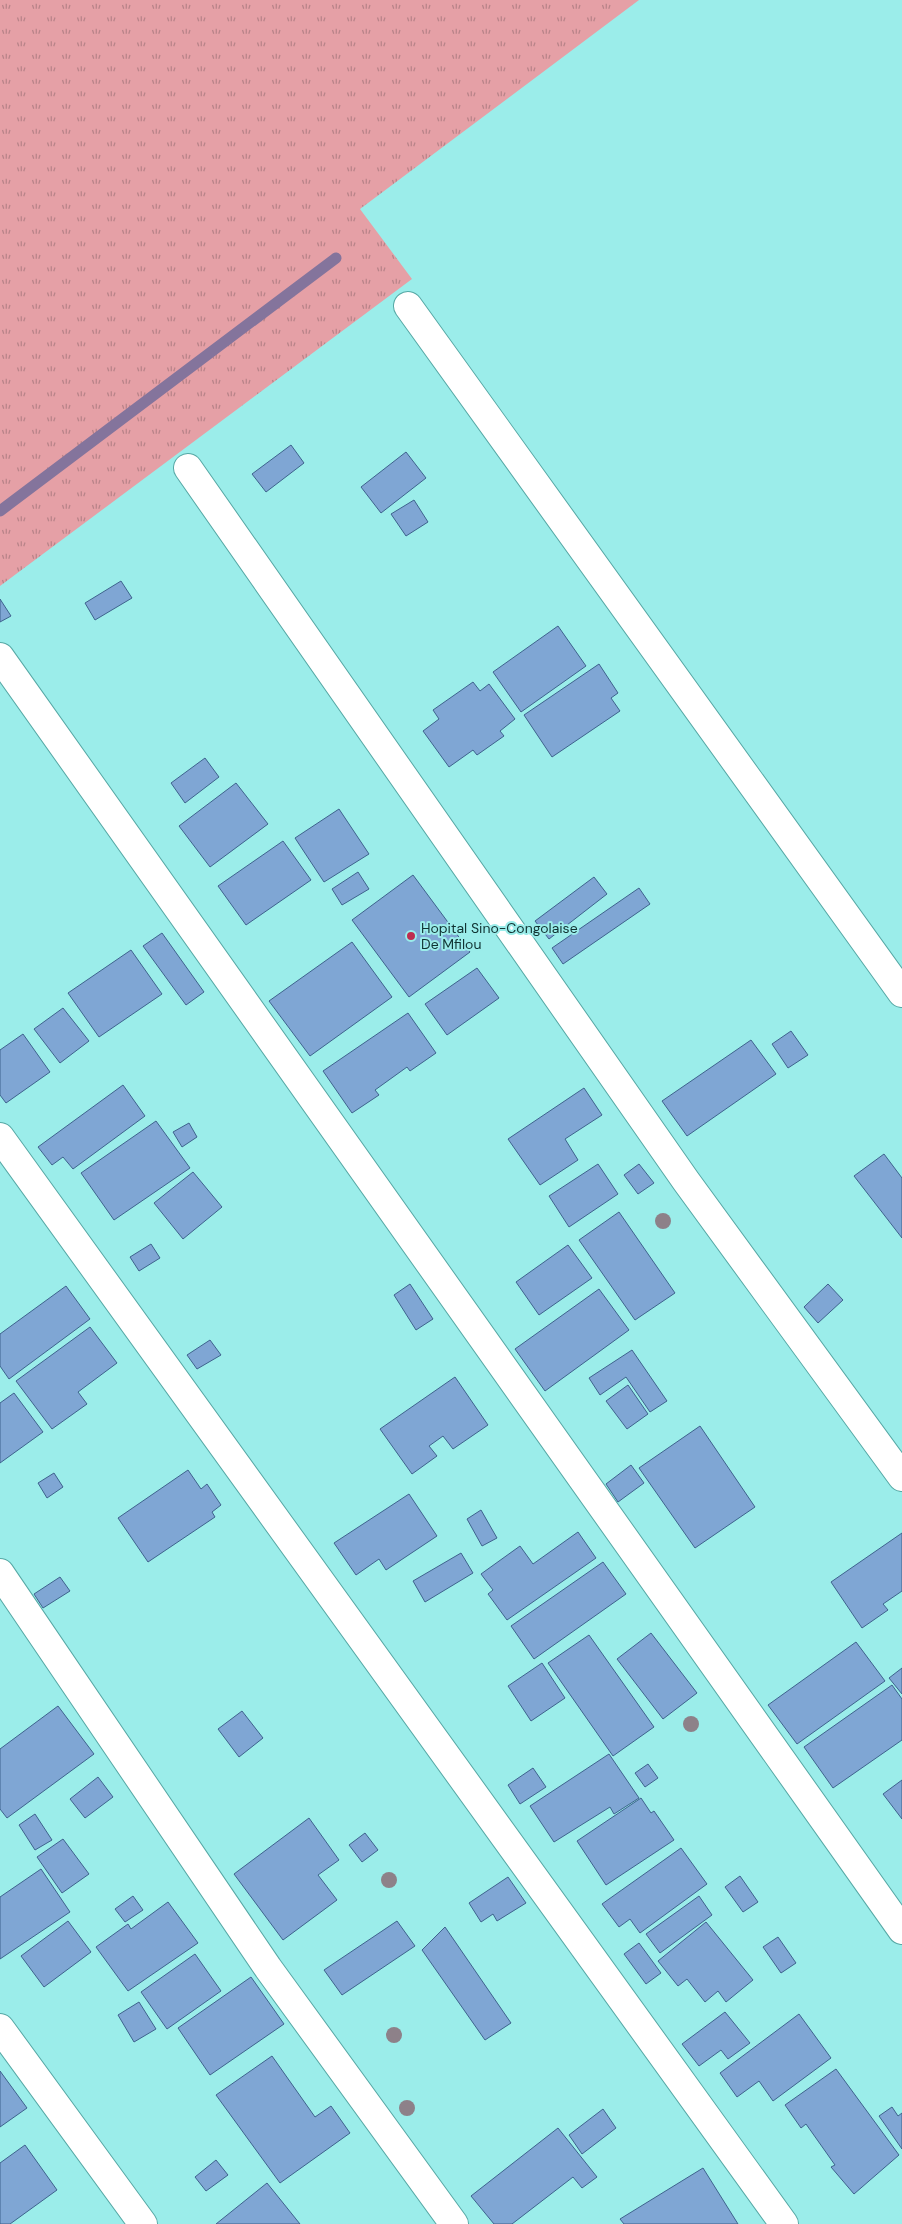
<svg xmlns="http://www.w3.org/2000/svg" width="902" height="2224" viewBox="0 0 902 2224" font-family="'DM Sans',sans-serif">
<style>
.grass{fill:url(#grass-tufts)}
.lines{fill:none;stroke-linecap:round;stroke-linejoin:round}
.stream{stroke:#84749c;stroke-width:11}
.building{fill:#7fa6d4;stroke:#3e638d}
.street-casing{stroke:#56a8a5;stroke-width:30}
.street{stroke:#fff;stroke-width:28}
.tree{fill:#8d8189}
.poi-dot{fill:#be2e4f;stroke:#9bedea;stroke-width:2}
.labels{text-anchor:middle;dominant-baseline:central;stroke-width:4;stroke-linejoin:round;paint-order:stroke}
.poi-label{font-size:14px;fill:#103332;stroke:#9bedea;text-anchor:start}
</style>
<defs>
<pattern id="grass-tufts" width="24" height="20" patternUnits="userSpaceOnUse" patternTransform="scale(1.25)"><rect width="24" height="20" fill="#e5a0a6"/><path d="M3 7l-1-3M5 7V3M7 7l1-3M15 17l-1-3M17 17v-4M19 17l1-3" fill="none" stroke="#b88388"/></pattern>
</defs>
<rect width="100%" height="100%" fill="#9bedea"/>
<!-- grass -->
<path class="grass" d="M0 0H639L360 209 412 279 0 586Z"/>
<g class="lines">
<!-- stream -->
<path class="stream" d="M0 511 336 258"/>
</g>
<!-- building -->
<path class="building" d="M291 445 304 463 266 492 252 474Z
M406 452 426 478 381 513 361 487Z
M414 500 428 522 406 536 391 514Z
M121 581 132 598 95 620 85 603Z
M0 599 11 616 0 622Z
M558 626 586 666 521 712 493 672Z
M599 664 618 693 611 698 620 711 552 757 524 715Z
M473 682 480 691 489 684 515 719 500 731 504 736 477 755 473 750 449 767 423 731 439 719 433 710Z
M205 758 219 777 185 803 171 783Z
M236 783 268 824 210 867 179 826Z
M339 809 369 854 324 882 295 838Z
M283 841 311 880 246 925 218 886Z
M358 872 369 889 342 905 332 889Z
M413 875 470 952 409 997 352 920Z
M594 877 607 894 549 939 535 921Z
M639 888 650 904 563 964 552 948Z
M162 933 204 992 186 1005 143 946Z
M352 942 392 997 310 1056 269 1001Z
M131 950 162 994 99 1037 68 993Z
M477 968 499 998 447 1035 425 1004Z
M63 1008 89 1041 60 1063 34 1029Z
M408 1013 436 1053 410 1071 407 1067 375 1090 379 1095 352 1113 323 1071Z
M791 1031 808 1055 788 1068 772 1044Z
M23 1034 50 1072 6 1103 0 1095V1050Z
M751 1040 776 1074 687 1136 662 1101Z
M123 1085 145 1116 73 1169 63 1157 52 1165 38 1147Z
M584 1088 602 1115 565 1139 578 1160 540 1185 508 1139Z
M156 1121 190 1168 114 1220 81 1173Z
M189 1123 197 1137 182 1147 173 1132Z
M884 1154 902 1178V1238L854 1176Z
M598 1164 618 1194 569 1227 549 1196Z
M639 1164 654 1183 638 1194 624 1175Z
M193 1172 222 1207 183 1239 154 1203Z
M619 1212 675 1293 635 1320 579 1240Z
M151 1244 160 1258 139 1271 130 1257Z
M568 1245 592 1278 539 1315 516 1282Z
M410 1284 433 1319 416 1330 394 1295Z
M828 1284 843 1300 818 1323 804 1307Z
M66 1286 90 1319 9 1379 0 1366V1334Z
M599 1289 629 1330 545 1391 515 1349Z
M90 1327 117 1363 78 1392 87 1404 52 1429 16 1381Z
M210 1340 221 1355 197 1369 187 1355Z
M632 1350 667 1401 650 1412 626 1377 600 1395 589 1378Z
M455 1377 488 1425 453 1449 443 1436 429 1446 437 1456 412 1474 380 1429Z
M628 1385 648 1414 627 1429 606 1401Z
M14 1393 43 1432 0 1463V1403Z
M700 1426 755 1507 695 1548 639 1468Z
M631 1465 644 1483 618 1502 606 1484Z
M188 1470 201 1489 207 1484 221 1505 212 1512 215 1517 148 1562 118 1518Z
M54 1473 63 1487 47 1498 38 1483Z
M409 1494 437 1536 386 1570 379 1559 356 1575 334 1543Z
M481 1510 497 1538 482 1546 467 1519Z
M578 1532 596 1558 507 1620 488 1594 493 1590 481 1574 520 1546 533 1564Z
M902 1533V1591L883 1604 888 1610 862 1628 831 1582Z
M461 1553 473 1573 425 1602 413 1581Z
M603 1562 626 1594 534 1659 511 1626Z
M60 1577 70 1591 43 1608 34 1594Z
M651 1633 697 1693 663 1719 617 1659Z
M589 1635 654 1727 613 1756 548 1663Z
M856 1642 885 1681 797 1744 768 1705Z
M542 1663 565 1698 531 1721 508 1686Z
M902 1668V1694L889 1678Z
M892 1685 902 1699V1740L833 1788 804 1747Z
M58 1706 94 1754 7 1818 0 1809V1749Z
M242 1711 263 1738 239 1757 218 1729Z
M609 1754 639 1798 614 1814 610 1807 554 1842 530 1806Z
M648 1764 658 1778 645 1787 635 1773Z
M533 1768 546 1787 520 1804 508 1785Z
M98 1777 113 1797 85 1818 70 1799Z
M902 1780V1819L883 1794Z
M641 1798 651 1813 654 1811 674 1840 606 1885 577 1841Z
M35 1814 52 1840 35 1850 19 1825Z
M309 1818 339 1860 318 1875 337 1900 283 1940 234 1874Z
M365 1833 378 1850 362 1862 349 1845Z
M63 1839 89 1874 62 1893 37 1857Z
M681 1848 707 1884 640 1933 630 1919 619 1927 602 1904Z
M41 1869 70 1912 0 1959V1897Z
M740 1876 758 1902 743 1912 725 1887Z
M508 1877 526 1903 497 1921 493 1914 481 1922 469 1903Z
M133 1896 143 1910 125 1922 115 1909Z
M699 1896 712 1915 660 1953 646 1934Z
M168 1902 198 1943 128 1991 96 1947 128 1924 131 1929Z
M68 1921 91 1952 44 1987 21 1956Z
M397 1921 415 1946 342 1995 324 1970Z
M706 1922 753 1980 726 2002 718 1991 705 2002 687 1979 678 1986 658 1961Z
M445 1927 511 2023 485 2040 422 1950Z
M778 1937 796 1963 781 1973 763 1947Z
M639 1943 661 1973 646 1984 624 1954Z
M195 1954 221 1991 167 2029 141 1992Z
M251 1977 284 2024 210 2075 178 2028Z
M139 2002 156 2029 134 2042 118 2015Z
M725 2012 750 2043 728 2059 721 2050 699 2066 682 2044Z
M799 2014 831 2058 773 2101 759 2081 737 2097 720 2073Z
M272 2056 315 2117 331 2106 350 2133 280 2183 216 2095Z
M836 2069 899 2155 854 2194 831 2167 835 2165 806 2124 801 2128 785 2105Z
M0 2071 27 2108 0 2127Z
M892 2107 898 2116 902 2113V2149L879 2116Z
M603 2109 616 2128 582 2154 569 2135Z
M558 2128 597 2177 582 2188 573 2177 512 2224H494L471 2196Z
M25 2145 57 2190 10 2224H0V2163Z
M216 2160 228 2175 206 2191 195 2177Z
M703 2168 738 2224H624L620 2219Z
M267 2183 300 2224H216Z"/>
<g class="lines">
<!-- street casing -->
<g class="street-casing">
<path id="street" d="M408 306 902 993
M188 468 686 1181 902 1477
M0 657 902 1930
M0 1137 784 2224
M0 1573 268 1968 454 2224
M0 2028 143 2224"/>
</g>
<!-- street -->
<use href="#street" class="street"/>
</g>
<!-- trees -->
<g class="tree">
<circle cx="663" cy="1221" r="8"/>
<circle cx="691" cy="1724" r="8"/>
<circle cx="389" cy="1880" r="8"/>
<circle cx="394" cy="2035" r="8"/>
<circle cx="407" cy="2108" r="8"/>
</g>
<!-- markers -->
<circle class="poi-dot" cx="411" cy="936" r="5"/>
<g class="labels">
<!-- poi labels -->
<g class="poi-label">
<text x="421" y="928">Hopital Sino-Congolaise<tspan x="421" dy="16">De Mfilou</tspan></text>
</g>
</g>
</svg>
